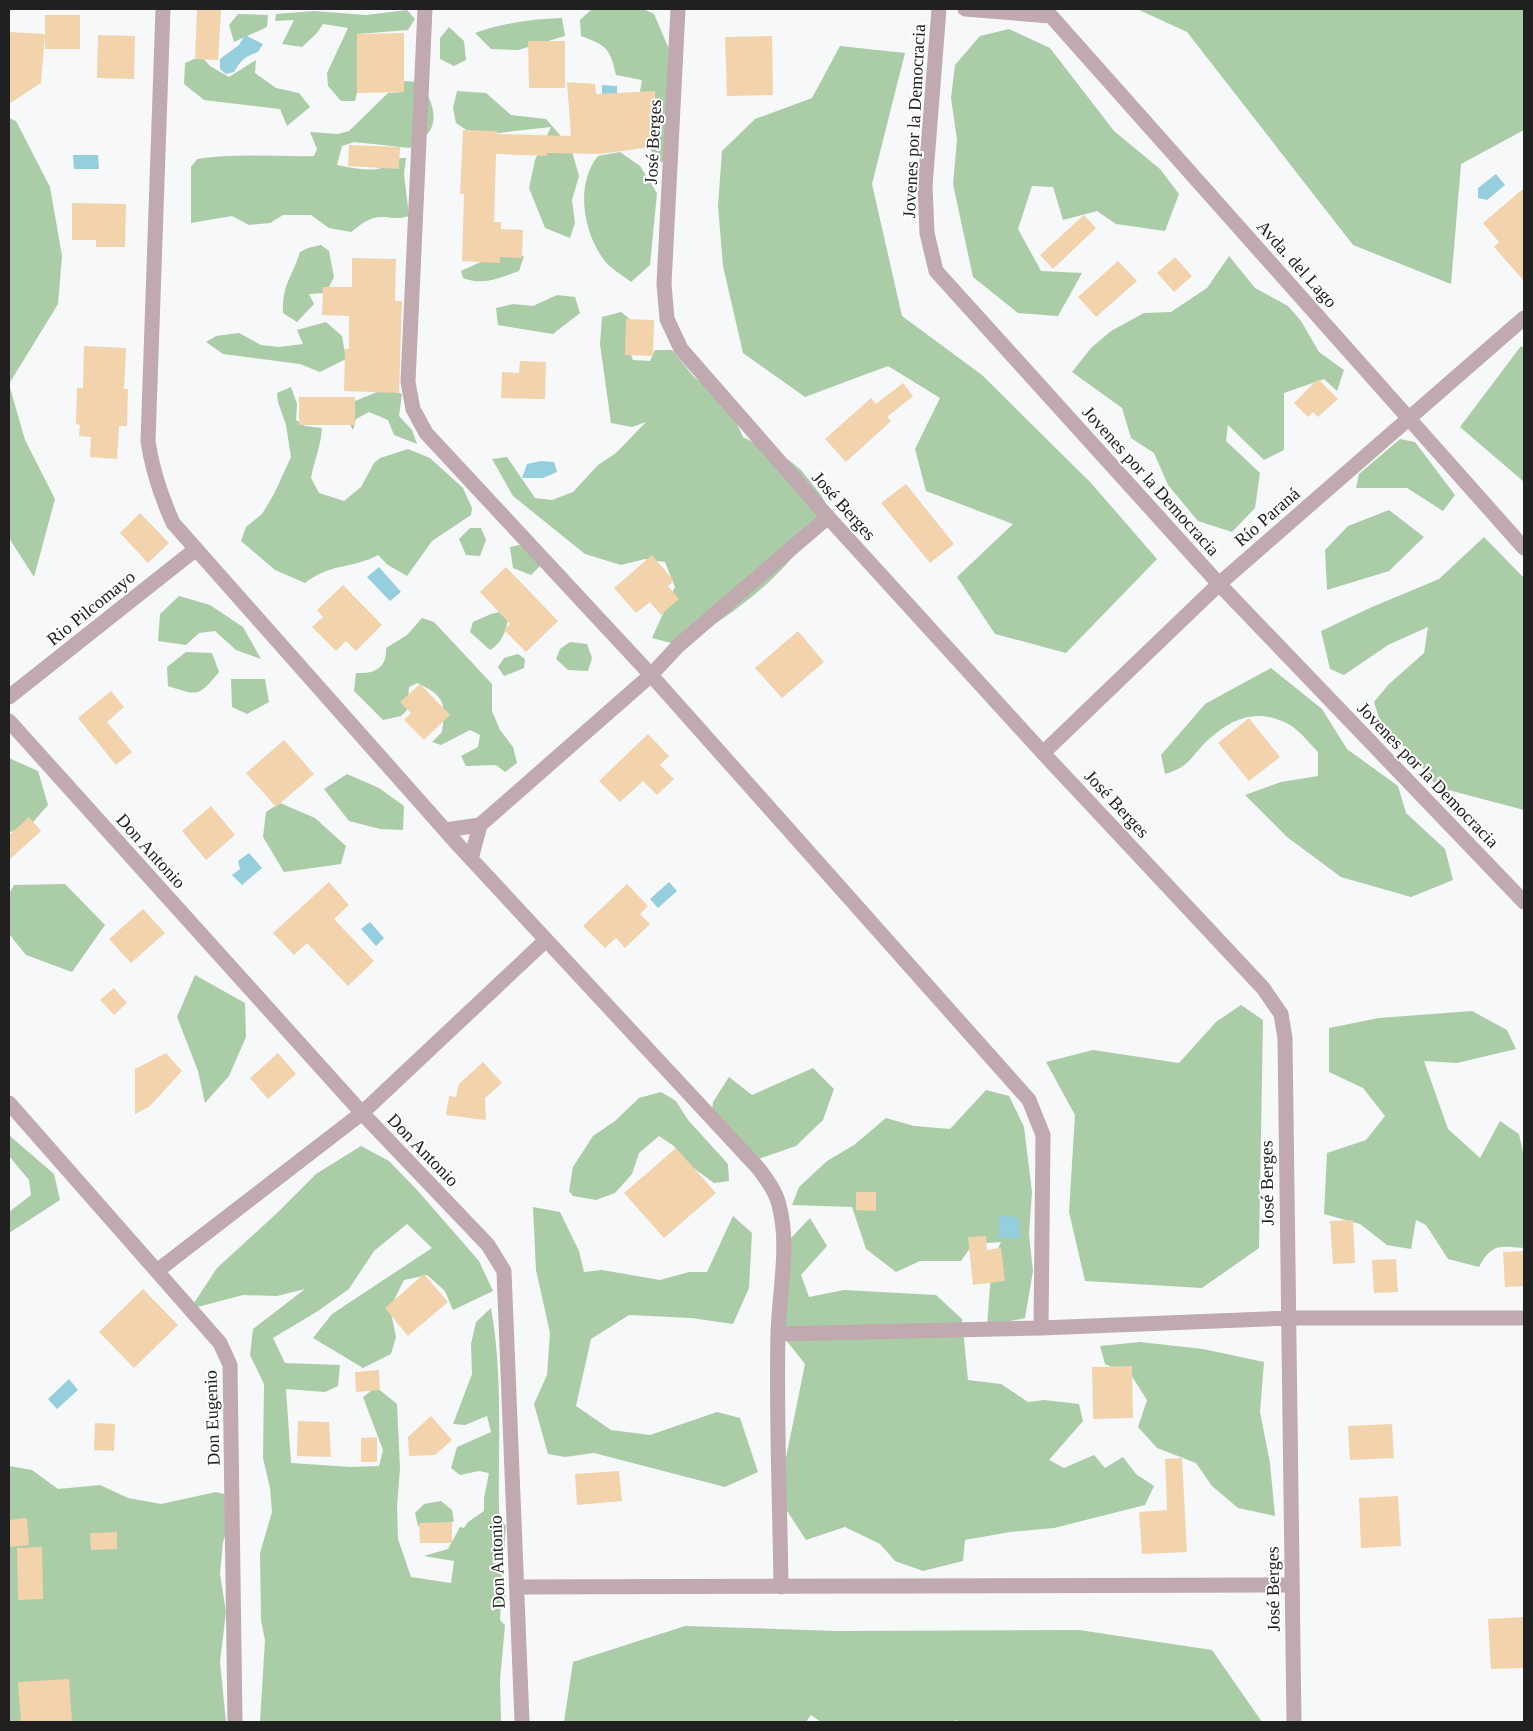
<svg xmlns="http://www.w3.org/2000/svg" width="1533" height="1731" viewBox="0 0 1533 1731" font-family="Georgia,serif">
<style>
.forest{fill:#aacca7}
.water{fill:#95cedd}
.building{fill:#f2d3ac}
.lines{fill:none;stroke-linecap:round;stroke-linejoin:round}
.minor{stroke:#c0a9af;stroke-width:15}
.labels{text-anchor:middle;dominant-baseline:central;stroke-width:4;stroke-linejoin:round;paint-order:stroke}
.street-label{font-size:18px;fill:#202021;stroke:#fff}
</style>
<rect width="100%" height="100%" fill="#f6f8fa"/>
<!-- forest -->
<path class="forest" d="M592 9H643L654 14 675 63 671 139 662 163 633 130 642 80 616 75C610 48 607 46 581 36L580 20Z
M1137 9H1524V130L1461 164 1451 284 1353 245 1187 32Z
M407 10 415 19 408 30 357 34V93L355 101H341L328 86 327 73 348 28 323 24 317 33 302 47 282 44 294 20 275 21 276 14 314 11 366 15Z
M238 14 268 15 267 27 234 42 229 25Z
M562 18 565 36 518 50 491 49 475 33C503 23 532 19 562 18Z
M449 27 464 41 466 60 454 66 440 59V38Z
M1009 29 1050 48 1114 131 1160 169 1179 194 1165 231 1116 224 1097 211 1063 220 1053 187 1032 186 1018 229 1041 271 1082 273 1058 316 1018 313 973 277 953 184 957 140 951 98 955 65 980 36Z
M840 46 905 53 872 184 902 316 982 375 1091 483 1157 559 1066 653 995 634 957 577 1013 524 926 491 915 449 940 398 888 366 805 397 743 353 723 266 718 206 722 151 755 119 812 98Z
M201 56 210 66 229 77 256 60 255 73 276 88 299 93 310 107 287 126 280 109 204 100 184 84 185 63Z
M404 81 421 82C429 97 440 116 429 132 424 138 415 143 410 148L354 142 342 146 337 165C349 167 364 171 377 169 389 167 391 157 406 158L404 174 409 216C396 220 392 217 380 217 369 217 359 226 351 232L329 228 311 215H283L270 223 249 225 232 216 191 223V167L197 159C236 153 275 157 314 156L317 149 310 132 338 134 349 131 388 93 404 92Z
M457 91 486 93 511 115 546 119 571 148 579 176 572 200 575 223 570 238 545 228 529 188 535 160 551 127 489 134 471 133 456 123 453 108Z
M9 118 16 121 50 187 62 256 58 304 9 384 25 440 55 499 34 577 9 538Z
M620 152 640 166 657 193 650 265 631 282C622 275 610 268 604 260 583 232 575 184 598 156Z
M321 245 329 251 334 277 326 293 309 294 314 304 297 322 283 313C282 284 292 278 300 252L308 248Z
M508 255 524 256 519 271C500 278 483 286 463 278L461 271 485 260Z
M1229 256 1255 288 1288 306 1301 321 1319 352 1344 370 1337 391 1324 379 1284 393V450L1264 460 1228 425 1226 441 1260 473 1255 508 1232 532 1198 521 1168 485 1154 453 1131 438 1122 408 1072 372 1091 348 1111 331 1144 313 1171 312 1207 288Z
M557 295 575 297 580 313 553 334 498 325 496 308 513 304 533 306Z
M621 312 641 328 627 345 633 360 650 361 655 350H672L694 377 727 402 743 437 790 461 801 470 821 495 828 508C815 524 805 543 792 558 764 591 717 626 679 645L652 638 675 587 665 562 645 559 621 565 585 554 513 496 492 459 507 457 535 498 552 500 573 492 598 465 616 453 646 422 632 427 611 423 600 344 602 317Z
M326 322 342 336 346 359 320 372 300 364 223 354 206 342 216 336 239 333 261 345 279 347 303 344 297 330Z
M1521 346 1524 348V482L1460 427Z
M291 387 297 404 296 420 305 426 322 428C321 446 314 461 311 478L319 493 344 501 361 487 374 463 380 458 408 449 430 458 463 488 472 508 471 515 432 541 407 576 388 565 378 555C352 569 330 563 305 583L275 570 241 541 246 527 262 514 274 494 291 457 286 425 278 402 277 393Z
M387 388 402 394 399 416 412 430 417 444 394 435 388 420 369 412 356 419 353 430 349 423 355 401Z
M1400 439 1415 442 1455 495 1443 511 1407 488H1356L1359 474Z
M1389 510 1424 537 1389 571 1327 590 1325 550 1348 526Z
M470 528H481L486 540 480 556 466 555 459 539Z
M1484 537 1524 578V810L1437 787 1413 755 1381 725 1374 702 1388 685 1424 653 1428 627 1388 645 1344 675 1330 669 1321 631 1372 607 1439 579Z
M519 545 529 550 541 565 531 575 513 568 510 547Z
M179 596 210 605 243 627 261 659 236 650 215 631 199 633 186 645 158 641 160 614Z
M509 610C508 626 504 642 490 650L470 632 473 622 491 614Z
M422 618 434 622 492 684V711L500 730 513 747 517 763 505 772 496 765 466 766 461 756 478 747 480 735 470 730 441 745 432 742 442 732C446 703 445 696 417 683L409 687 407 710 401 716 383 720 354 691 356 673C375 674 387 668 386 648L407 635Z
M570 642 587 644 592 658 588 671 568 670 556 659 560 649Z
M186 652 212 653 219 672C198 697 199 696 168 686L167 667Z
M518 654 525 659 524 668 504 676 498 667 504 658Z
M1271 668 1322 709 1347 749 1398 786 1406 813 1445 849 1453 880 1411 897 1341 877 1287 837 1245 795 1281 782 1318 776V752C1310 744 1300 731 1290 725 1258 708 1235 716 1209 739 1191 755 1192 766 1165 774L1161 755 1205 704Z
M231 679H265L269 702 247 714 232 707Z
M9 758 38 771 48 805 26 830 9 832Z
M347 774 379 788 404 806 403 830 380 829 349 821 324 789Z
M280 803 315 818 346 846 341 864 284 872 263 837 266 812Z
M65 884 105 925 72 972 26 955 9 934V894L14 885Z
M195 975 245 1003 246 1037 229 1076 205 1103 198 1071 177 1017Z
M1241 1005 1263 1020 1259 1248 1202 1288 1085 1281 1069 1212 1075 1115 1046 1062 1093 1050 1179 1063 1216 1022Z
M1472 1011 1507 1030 1516 1049 1457 1063 1424 1061 1448 1129 1480 1158 1500 1121 1519 1134 1524 1157V1248C1499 1246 1492 1243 1479 1267L1448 1259 1426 1225 1416 1220 1411 1249 1387 1245 1360 1224 1324 1214 1327 1153 1366 1140 1385 1116 1363 1088 1329 1072V1028L1379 1018Z
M813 1068 834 1089 823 1120 796 1146 744 1164 710 1125 713 1102 729 1077 752 1095Z
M986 1090 1009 1096 1024 1127 1032 1192 1029 1234 1033 1271 1025 1318 987 1326 992 1262 1001 1242 973 1244 961 1261H920L896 1272 866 1249 852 1207 792 1205 799 1187 827 1161 854 1145 886 1118 914 1126 950 1129Z
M661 1092 676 1101 688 1120 728 1164 729 1181 714 1183 688 1164 674 1146 659 1136 639 1153 632 1174 615 1193 596 1200 573 1196 569 1191 573 1167 593 1136 615 1121 639 1098Z
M10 1136 54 1174 60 1200 9 1233V1212L31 1195 29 1180 9 1156Z
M361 1146 389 1161 418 1191 479 1261 493 1291 453 1310 445 1291 427 1275 404 1280 390 1308 396 1337 391 1354 363 1368 313 1338 332 1314 432 1248 407 1224 374 1251 349 1289 318 1311 273 1338 285 1363 340 1365 338 1386 325 1392 286 1389 291 1463 351 1467 379 1466 383 1450 363 1397 376 1387 397 1404 400 1468 397 1507 398 1539 411 1577 451 1583 454 1561 424 1556 448 1549 460 1527 464 1528 468 1522 484 1511V1498L489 1473 479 1471 460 1475 451 1468 457 1447 491 1432 487 1416 465 1425 453 1424 472 1374 471 1344 476 1322 491 1308C503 1377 498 1439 499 1509L500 1519 506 1526 503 1567 506 1603 501 1601 500 1620 505 1625 500 1680 501 1722H260L265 1640 261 1620 260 1553 272 1512 270 1488 263 1458 264 1384 250 1355 253 1329 305 1289 277 1296 243 1295 190 1309 217 1268 276 1214 316 1174Z
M533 1207 560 1212 579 1251 584 1272 602 1270 660 1280 689 1272H707L733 1216 752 1233 749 1288 733 1324 691 1318 629 1315 591 1339 576 1406 611 1430 650 1435 717 1412 740 1418 758 1472 725 1487 594 1453 565 1457 548 1454 534 1404 547 1375 550 1333 536 1270Z
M810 1218 827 1246 801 1275 809 1297 844 1290 936 1295 962 1319 968 1380 1001 1384 1028 1402 1044 1400 1079 1404 1083 1421 1049 1460 1064 1468 1094 1455 1105 1468 1123 1457 1136 1474 1154 1486 1145 1505 1054 1528 1010 1532 965 1540 963 1561 923 1571 895 1561 880 1544 845 1527 806 1540 778 1497 805 1364 782 1335 788 1241Z
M1140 1342 1203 1349 1264 1362 1260 1412 1270 1463 1275 1516 1238 1508 1212 1486 1196 1463 1157 1448 1138 1427 1147 1400 1131 1375 1105 1364 1100 1346Z
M9 1466 32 1470 58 1489 100 1485 128 1498 161 1504 216 1492 228 1495 233 1512 223 1542 220 1574 226 1612 220 1662 226 1722H9Z
M441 1501 452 1510 454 1521 445 1526H418L415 1513 424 1504Z
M685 1626 836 1631 1079 1630 1212 1650 1262 1722H958L956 1720 953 1722H821L811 1715 806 1722H564L573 1662Z"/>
<!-- water -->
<path class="water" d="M245 35 263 44 258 52C245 56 240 61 234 72L226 74 220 69V59L239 45Z
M602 85 617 86V105H602Z
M73 155H98L99 169H74Z
M1496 174 1505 185 1487 200 1478 198V188Z
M541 461 554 462 557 472 543 478H522L527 464Z
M379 567 401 592 390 601 367 577Z
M249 853 262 868 242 885 232 875 240 869 238 861Z
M669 882 677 891 658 908 650 899Z
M370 922 384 938 376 946 361 929Z
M999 1216 1018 1217 1020 1238H999Z
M69 1379 78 1390 57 1409 48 1399Z"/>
<!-- building -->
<path class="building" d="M197 9 221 10 218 60 195 59Z
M45 15H80V49H45Z
M9 32 45 34 41 83 9 104Z
M404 33V92L357 93V34Z
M98 35 135 36 134 79 97 78Z
M772 36 773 95 727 96 725 37Z
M528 41H565V88H529Z
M567 82 595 84 596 94 655 91 659 146 600 154 547 153V156L496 154 494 222H501V229L523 230 522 258 500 257V263L462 261 464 194H460L463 130 497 131V134L571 136Z
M349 145 400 147 399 169 348 166Z
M1524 188V281L1494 247 1499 242 1483 223Z
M72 203 126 204 125 247H96V240H72Z
M1084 215 1096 228 1053 269 1040 255Z
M1175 257 1192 276 1174 292 1157 273Z
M352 258 396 259 395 301H402L399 393 344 391 345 349H349V316L322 315 323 287H352Z
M1118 261 1137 281 1096 317 1078 297Z
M626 319 654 320 653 356 625 355Z
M84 346 126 348 124 389H128L127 426H119L117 459 90 457 91 437 79 436 80 425 76 424 77 388H83Z
M520 361 546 362 545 399 501 398 502 372 519 373Z
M1318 379 1338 399 1318 417 1313 412 1308 417 1294 403Z
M903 383 913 396 887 417 891 421 846 462 825 439 871 398 876 404Z
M299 397H355V425H299Z
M906 484 954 544 930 563 881 503Z
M140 513 169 543 148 563 120 533Z
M652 555 674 581 668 586 679 599 661 615 650 602 636 613 614 588Z
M506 567 558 621 526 652 504 630 510 624 480 592Z
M343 585 382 625 356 651 346 641 336 651 312 627 323 617 317 610Z
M798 631 824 662 782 698 755 668Z
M420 684 450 715 424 740 404 720 411 713 400 702Z
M111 691 124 707 107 722 132 752 116 765 78 718Z
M1249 718 1280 757 1249 781 1218 743Z
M648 734 669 756 660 765 674 779 657 795 643 781 620 802 599 781Z
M284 740 314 774 276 807 246 773Z
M211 806 235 835 206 860 182 831Z
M29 817 41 831 9 860V835Z
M329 882 349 905 334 919 374 961 348 986 307 943 294 955 273 933Z
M627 884 648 906 640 914 650 924 625 948 616 938 605 948 583 926Z
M143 909 165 933 131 963 109 939Z
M114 988 127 1003 114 1015 100 1000Z
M166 1053 182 1071 149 1107 135 1114V1069Z
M278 1053 296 1074 268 1099 250 1078Z
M483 1062 502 1083 485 1098 486 1120 446 1115 449 1096 456 1097 459 1084Z
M676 1148 716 1193 664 1238 624 1193Z
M856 1192H876V1211L856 1210Z
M1353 1220 1355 1263 1333 1264 1330 1221Z
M986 1236 987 1250 1001 1248 1005 1281 973 1285 968 1237Z
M1524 1251V1286L1505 1287 1503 1252Z
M1396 1259 1398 1292 1374 1293 1372 1260Z
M424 1274 448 1302 408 1336 385 1308Z
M143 1289 178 1325 134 1368 99 1332Z
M1132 1366 1133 1418 1093 1419 1092 1367Z
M379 1370 380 1390 356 1392 355 1372Z
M431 1416 452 1440 435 1455 409 1456 408 1437Z
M298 1421 329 1422 331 1457 297 1456Z
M95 1423 115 1424 114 1451 94 1450Z
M1392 1424 1394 1458 1350 1460 1348 1426Z
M377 1437V1462H361V1438Z
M1182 1458 1187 1552 1142 1554 1139 1512 1167 1510 1165 1459Z
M619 1471 622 1501 577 1505 575 1474Z
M1398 1496 1401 1546 1361 1548 1359 1498Z
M27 1518 29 1545 9 1547V1520Z
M452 1522V1543H420L419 1523Z
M117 1532V1549L91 1550 90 1533Z
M42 1547 43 1599 18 1600 17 1548Z
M1524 1617V1668L1491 1669 1488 1619Z
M69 1679 72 1722H21L18 1682Z"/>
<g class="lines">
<!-- minor -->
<path class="minor" d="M163 9 148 441C152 470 161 496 173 523L460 847 759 1169C767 1180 776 1192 779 1205 790 1246 779 1292 778 1334 776 1418 780 1503 781 1587
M425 9 408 382 413 409 426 433 651 675 1029 1100 1043 1135 1041 1328
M678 9 664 284 667 319 681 349 828 517 1043 753 1263 988 1281 1014 1285 1038 1294 1722
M939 9 925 186 927 233 936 271 1219 584 1524 902
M965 9 1051 16
M1040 9 1051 16 1524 548
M9 697 196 549
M9 721 362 1113 488 1245 504 1271 522 1722
M1043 753 1219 584 1524 318
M445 830 480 825 651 675 679 645 828 517
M471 859 480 825
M9 1103 220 1343 230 1365 235 1722
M157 1271 362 1113 546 940
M778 1334 1041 1328 1288 1318H1524
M517 1587 1292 1585"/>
</g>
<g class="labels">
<!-- street labels -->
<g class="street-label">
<text transform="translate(914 121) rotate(-87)">Jovenes por la Democracia</text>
<text transform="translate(653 142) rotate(-87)">José Berges</text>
<text transform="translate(1297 264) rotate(48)">Avda. del Lago</text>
<text transform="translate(1151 481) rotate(48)">Jovenes por la Democracia</text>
<text transform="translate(844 506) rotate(48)">José Berges</text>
<text transform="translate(1267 517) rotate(-41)">Río Paraná</text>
<text transform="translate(91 608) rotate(-39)">Rio Pilcomayo</text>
<text transform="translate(1428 775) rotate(46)">Jovenes por la Democracia</text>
<text transform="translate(1117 804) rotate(47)">José Berges</text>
<text transform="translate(151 851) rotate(48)">Don Antonio</text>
<text transform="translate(423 1150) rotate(46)">Don Antonio</text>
<text transform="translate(1267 1183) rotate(-91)">José Berges</text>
<text transform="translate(212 1418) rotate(-92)">Don Eugenio</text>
<text transform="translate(497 1562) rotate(-92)">Don Antonio</text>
<text transform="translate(1273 1589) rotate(-91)">José Berges</text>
</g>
</g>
<!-- border -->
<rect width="1533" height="1731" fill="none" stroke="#202021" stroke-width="20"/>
</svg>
